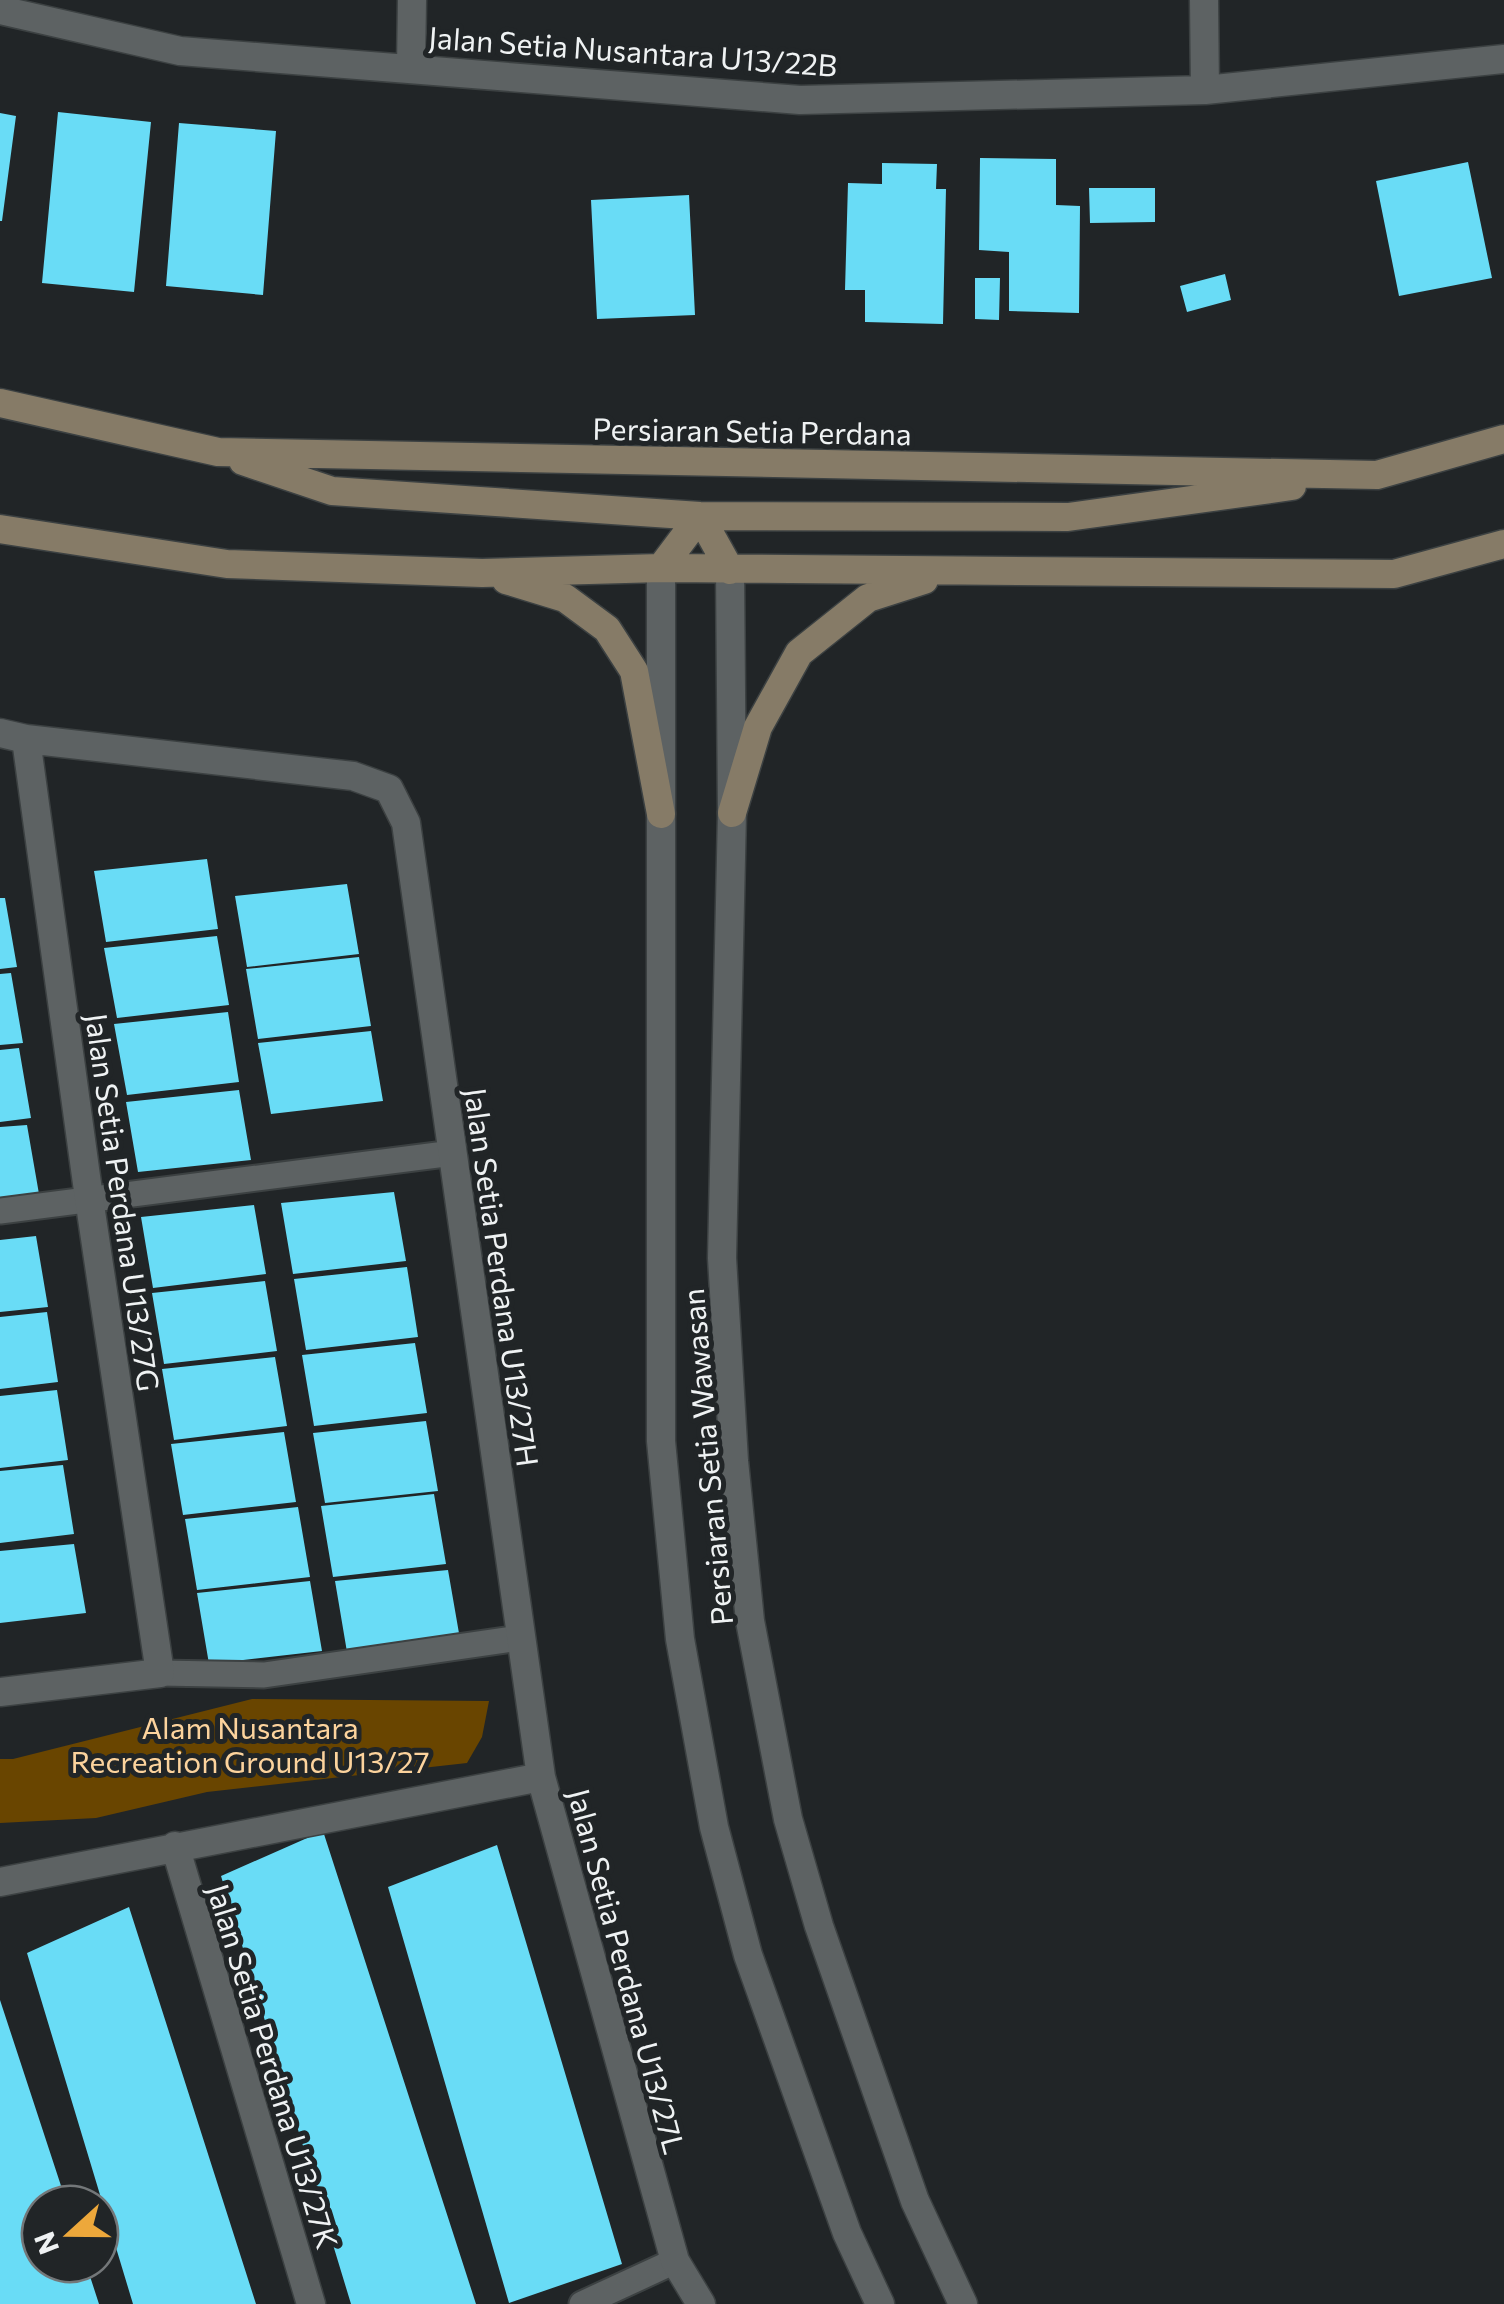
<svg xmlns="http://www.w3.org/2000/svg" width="1504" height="2304" viewBox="0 0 1504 2304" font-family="Commissioner,sans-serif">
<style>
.green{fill:#694500}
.building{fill:#69dcf6}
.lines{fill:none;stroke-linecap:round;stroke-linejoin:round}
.service-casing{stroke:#3c4142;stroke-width:29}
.minor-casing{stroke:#3c4142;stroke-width:31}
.tertiary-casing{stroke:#3c4142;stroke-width:31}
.secondary-casing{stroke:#3c4142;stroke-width:31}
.service{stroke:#5d6263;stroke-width:25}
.minor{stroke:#5d6263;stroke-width:28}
.tertiary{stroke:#5d6263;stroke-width:28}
.secondary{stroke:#867b67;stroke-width:28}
.labels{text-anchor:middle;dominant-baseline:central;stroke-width:10;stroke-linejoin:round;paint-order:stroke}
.street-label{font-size:30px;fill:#eff2f3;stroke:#212527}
.park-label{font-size:30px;fill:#fcd39d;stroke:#212527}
</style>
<rect width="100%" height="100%" fill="#212527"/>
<!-- green -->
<path class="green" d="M252 1699 489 1701 482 1737 467 1763 207 1792 96 1818 0 1823V1759H13Z"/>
<!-- building -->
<path class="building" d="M58 112 151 122 134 292 42 283Z
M0 113 16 116 2 221H0Z
M179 123 276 131 263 295 166 286Z
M980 158 1056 159V205L1080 206 1079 313 1009 311V252L979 250Z
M1468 162 1492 278 1399 296 1376 181Z
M882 163 937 164 936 189H946L943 324 865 322V290H845L848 183 882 184Z
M1089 188H1155V222L1090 223Z
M689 195 695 315 597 319 591 200Z
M1225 274 1231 300 1187 312 1180 286Z
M975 278H1000L999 320 975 319Z
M207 859 218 929 106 942 94 871Z
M347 884 359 954 247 967 235 896Z
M0 898H5L17 967 0 969Z
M217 936 229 1005 117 1018 104 948Z
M359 957 371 1026 258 1039 246 969Z
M11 973 23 1043 0 1045V974Z
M228 1012 239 1082 127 1095 114 1024Z
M371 1031 383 1101 271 1114 258 1043Z
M19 1048 31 1118 0 1122V1050Z
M239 1090 251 1160 138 1172 126 1102Z
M27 1125 39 1194 0 1199V1127Z
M394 1192 406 1261 293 1274 281 1203Z
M254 1205 266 1274 153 1288 141 1217Z
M36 1236 48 1307 0 1312V1240Z
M407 1267 418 1337 306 1350 294 1279Z
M265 1281 277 1351 164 1364 152 1293Z
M47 1312 58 1382 0 1389V1317Z
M415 1343 427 1413 314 1426 302 1355Z
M275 1357 287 1426 174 1440 162 1369Z
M57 1390 68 1460 0 1468V1396Z
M426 1421 438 1491 325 1503 313 1433Z
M284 1432 296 1502 183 1515 171 1444Z
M63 1465 74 1534 0 1543V1471Z
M434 1494 446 1564 333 1577 321 1506Z
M298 1507 310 1577 197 1590 185 1519Z
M74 1544 86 1613 0 1623V1551Z
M448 1570 460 1639 347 1652 335 1581Z
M310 1581 322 1651 209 1664 197 1593Z
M323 1831 476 2304H351L221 1876Z
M497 1845 622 2264 509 2303 388 1887Z
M129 1907 256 2304H133L27 1953Z
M0 2000 67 2204H40V2264H86L99 2304H0Z"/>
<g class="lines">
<!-- service casing -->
<g class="service-casing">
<path id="service" d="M0 1211 453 1153
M160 1673 264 1675 520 1638
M582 2304 675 2261"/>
</g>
<!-- minor casing -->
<g class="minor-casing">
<path id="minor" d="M1204 0 1205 90
M0 10 180 51 800 100 1205 90 1504 59
M411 67 412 0
M0 733 26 739 353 776 389 789 406 823 541 1777
M0 1692 160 1673 89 1198 26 739
M175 1846 311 2304
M0 1882 541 1777 675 2261 701 2304"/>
</g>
<!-- tertiary casing -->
<g class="tertiary-casing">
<path id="tertiary" d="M661 568V1441L680 1639 714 1827 748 1955 847 2233 880 2304
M730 570 732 813 722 1258 734 1461 750 1621 788 1819 819 1926 915 2201 963 2304"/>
</g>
<!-- secondary casing -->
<g class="secondary-casing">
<path id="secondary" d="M0 403 218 452 1377 475 1504 439
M243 461 332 491 700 516 1068 517 1292 486
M700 516 730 570
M0 529 227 564 482 573 661 568 1394 574 1504 544
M661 568 700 516
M506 580 565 598 607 629 634 671 661 814
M732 813 758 727 799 653 868 598 924 580"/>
</g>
<!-- service -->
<use href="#service" class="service"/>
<!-- minor -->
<use href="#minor" class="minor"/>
<!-- tertiary -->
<use href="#tertiary" class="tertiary"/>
<!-- secondary -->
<use href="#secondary" class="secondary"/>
</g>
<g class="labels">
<!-- street labels -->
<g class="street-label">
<text transform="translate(633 50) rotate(4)">Jalan Setia Nusantara U13/22B</text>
<text transform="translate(752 430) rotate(1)">Persiaran Setia Perdana</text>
<text transform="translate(124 1202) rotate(82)">Jalan Setia Perdana U13/27G</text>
<text transform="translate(503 1277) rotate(82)">Jalan Setia Perdana U13/27H</text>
<text transform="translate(706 1457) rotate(-95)">Persiaran Setia Wawasan</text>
<text transform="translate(628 1971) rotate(75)">Jalan Setia Perdana U13/27L</text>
<text transform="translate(274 2066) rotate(73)">Jalan Setia Perdana U13/27K</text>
</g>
<!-- park labels -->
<g class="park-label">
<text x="250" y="1726">Alam Nusantara<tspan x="250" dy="34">Recreation Ground U13/27</tspan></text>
</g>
</g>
<!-- north arrow -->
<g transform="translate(70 2234) rotate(249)"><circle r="48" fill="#212527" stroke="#737779" stroke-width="2.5"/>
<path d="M0-8L18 38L0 25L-18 38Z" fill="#eda83b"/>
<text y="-15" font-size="28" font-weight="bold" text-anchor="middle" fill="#eff2f3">N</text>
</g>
</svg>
